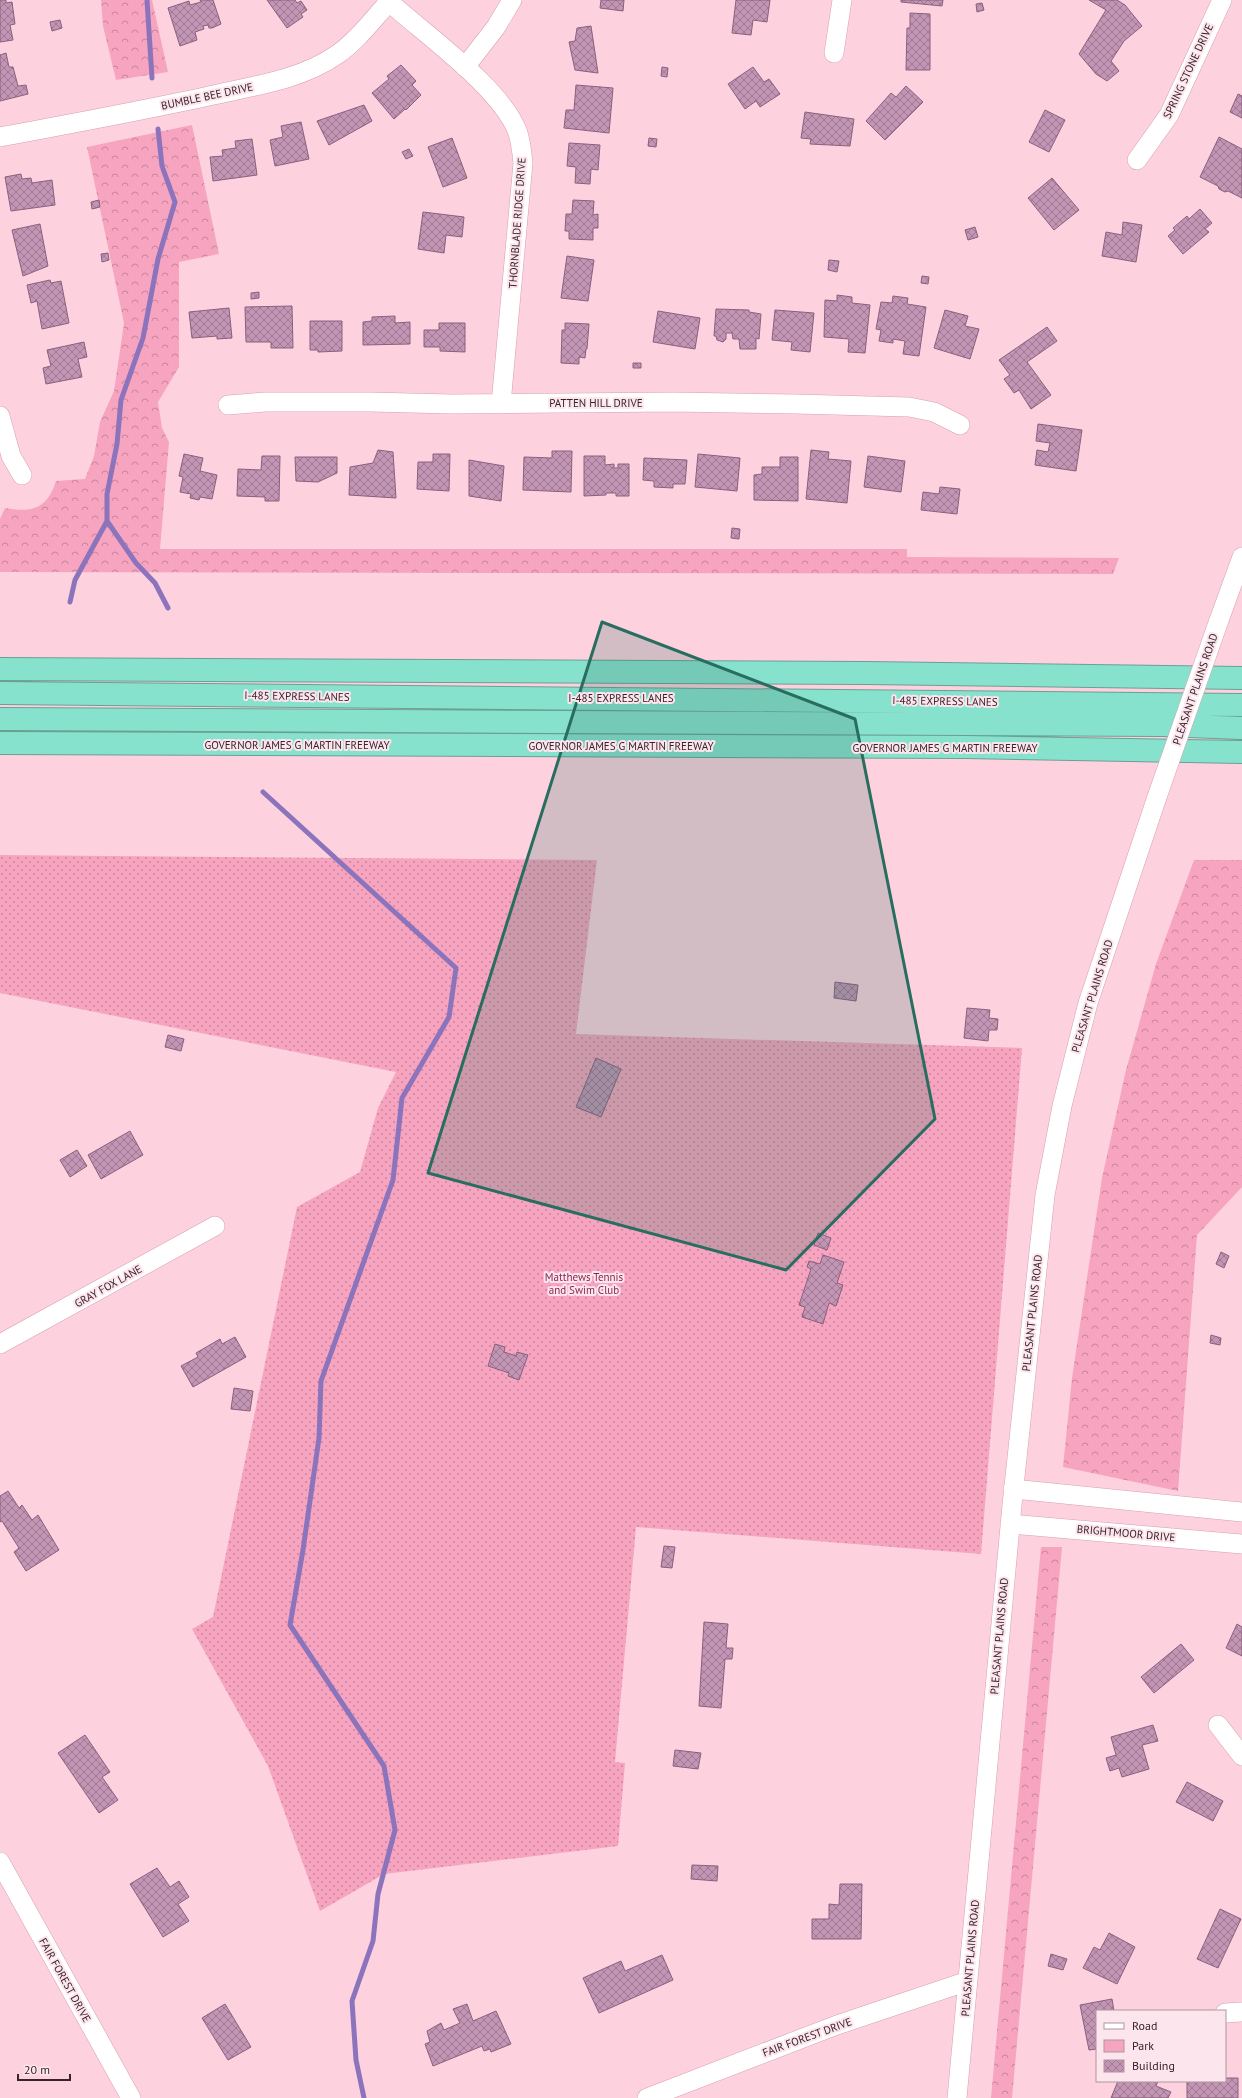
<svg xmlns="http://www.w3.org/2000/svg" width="1242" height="2098" viewBox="0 0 1242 2098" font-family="'PT Sans',sans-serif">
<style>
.green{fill:url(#green-dots)}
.forest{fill:url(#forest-crowns)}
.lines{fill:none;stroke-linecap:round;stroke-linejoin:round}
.stream{stroke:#8b74bb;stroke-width:5}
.building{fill:url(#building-cross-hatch);stroke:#89607d}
.minor-casing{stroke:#d6a0b1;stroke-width:20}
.highway-casing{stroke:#6b9f94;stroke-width:24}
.minor{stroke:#fff;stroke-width:19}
.highway{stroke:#87e2cd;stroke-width:22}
.minor-bridge-casing{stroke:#d6a0b1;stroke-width:20;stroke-linecap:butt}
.minor-bridge{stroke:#fff;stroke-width:19}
.marked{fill:#286d5f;fill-opacity:0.2;stroke:#286d5f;stroke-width:3;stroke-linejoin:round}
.labels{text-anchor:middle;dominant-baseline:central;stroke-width:4;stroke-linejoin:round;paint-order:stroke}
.street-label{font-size:11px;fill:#38232a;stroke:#fce5ec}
.park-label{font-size:11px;fill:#892852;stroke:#fce5ec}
</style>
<defs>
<pattern id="green-dots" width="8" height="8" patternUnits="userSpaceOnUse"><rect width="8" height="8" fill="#f6a4bf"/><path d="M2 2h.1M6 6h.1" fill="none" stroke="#c8859b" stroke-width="1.8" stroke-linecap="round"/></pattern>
<pattern id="forest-crowns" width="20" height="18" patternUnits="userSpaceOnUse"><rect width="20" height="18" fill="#f6a4bf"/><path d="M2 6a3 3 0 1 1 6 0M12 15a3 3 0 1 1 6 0" fill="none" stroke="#c8859b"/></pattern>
<pattern id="building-cross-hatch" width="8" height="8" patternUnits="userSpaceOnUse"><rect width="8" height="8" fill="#c295b4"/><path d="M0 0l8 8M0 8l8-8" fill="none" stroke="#9f7993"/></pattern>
</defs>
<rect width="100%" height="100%" fill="#fed1df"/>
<!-- green -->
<path class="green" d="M0 855 597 860 576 1034 1022 1048 981 1554 636 1527 615 1762 625 1763 618 1846 384 1874 320 1911 268 1766 192 1629 213 1617 297 1207 360 1172 378 1108 396 1072 0 993Z"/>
<!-- forest -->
<path class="forest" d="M101 0H152L168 72 116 80 103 26Z
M192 125 219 254 179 262V367L158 402 162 428 169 442 160 549H907V557L1119 558 1113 574 0 572V519L5 508C32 513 47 509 56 481L85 479 94 456 100 422 114 391 124 323 87 147Z
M1194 860H1242V1187L1197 1235 1178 1491 1063 1467 1072 1378 1102 1178 1126 1070 1156 964Z
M1041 1547H1062L1012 2098H991Z"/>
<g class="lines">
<!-- stream -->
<path class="stream" d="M147 0 152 78
M107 521 136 563 155 583 168 608
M70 602 75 580 107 521V494L117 444 121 400 143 338 158 259 175 202 162 166 158 129
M263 792 456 968 449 1017 402 1098 393 1180 321 1381 319 1438 303 1550 290 1625 384 1766 395 1830 378 1894 373 1941 352 2001 356 2060 364 2098"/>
</g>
<!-- building -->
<path class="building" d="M0 0H6V3L12 2 15 24 10 25 13 40 0 42Z
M200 0H213L221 24 212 28H209L208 25 203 26 204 29 195 32 197 40 180 46 168 8 189 1 190 5 201 2Z
M267 0H295L297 3 301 1 307 10 301 14 303 17 287 28Z
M601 0H624L623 11 600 8Z
M736 0H770L767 22 753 20 751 35 732 33Z
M901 0H943L942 6 901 2Z
M1089 0H1117L1125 5 1142 26 1124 41 1111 61 1119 71 1107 81 1096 74 1079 54 1106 10Z
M982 3 984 10 977 12 976 4Z
M910 13 930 14V70H906L907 28H910Z
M60 20 62 28 52 31 50 22Z
M591 26 598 73 575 70 569 42 575 41 577 28Z
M6 53 9 67H13L18 86 26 85 28 94 0 101V55Z
M401 65 416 81 412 85 421 95 406 110 405 109 394 119 372 93 389 79 387 76Z
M662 67 668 68 667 77 661 76Z
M753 67 764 82 769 79 780 94 760 107 756 101 745 109 728 84Z
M576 85 613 88 609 133 564 128 566 110H574Z
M906 86 923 102 885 140 866 121 891 93 896 97Z
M1238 94 1242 96V118L1230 112Z
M364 105 372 121 329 145 317 121Z
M1045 110 1065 120 1049 152 1029 142Z
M805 112 854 119 850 146 810 144 811 139 801 138Z
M301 122 309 159 275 166 270 140 283 137 281 126Z
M1219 137 1242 149V198L1228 191 1225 192 1219 189 1218 186 1200 177Z
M452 138 467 178 443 187 428 147Z
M649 138 657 139 656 147 648 146Z
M252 139 257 175 213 181 210 157 223 156 222 150 236 148 235 141Z
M569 143 600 145 598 170 591 169 590 184 575 183 576 167 567 166Z
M409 149 413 156 406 159 402 152Z
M21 174 22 179 31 178 32 183 52 180 55 205 11 211 5 177Z
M1052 178 1079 210 1054 230 1028 198Z
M99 200 100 207 92 209 91 202Z
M573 200 594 201 593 215 598 214V228H593V240L569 239V231H565L566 214H572Z
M1200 209 1212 223 1205 229 1209 232 1183 254 1168 236 1175 230 1173 228 1187 216 1189 219Z
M423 212 464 217 462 237 446 235 444 253 418 249Z
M1123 222 1142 225 1136 262 1102 256 1106 232 1122 235Z
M40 224 48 266 23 276 12 230Z
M975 227 978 237 968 240 965 230Z
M108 253 109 260 102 262 101 254Z
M567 256 594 260 588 301 561 298Z
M829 260 839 261 837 272 828 270Z
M922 276 929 277 928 284 921 283Z
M50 280 51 283 61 281 69 323 42 329 37 301 31 303 27 285Z
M259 292V298L251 299V293Z
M837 295 852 297V303L870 305 865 353 848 352 849 339 824 337 825 300 837 301Z
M893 296 908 298 907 304 926 307 919 356 903 354 905 341 893 339V343L879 341 881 330 876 329 881 302 892 303Z
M292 306 293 348H271V342H246L245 307Z
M229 308 232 338 217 339V336L192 338 189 312Z
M716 309 749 310V312L761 314 759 339 756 338V349H740L739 339H733L732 333H726V339L723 342 717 340 716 336H714Z
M775 310 814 313 810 352 791 350 792 342 772 340Z
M945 310 968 316 965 326 979 329 970 359 934 348Z
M658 311 700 318 695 349 653 342Z
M395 316V323L410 322V344L363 345V322L372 321V317Z
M310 321H342V351L318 352V350H310Z
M439 323H465V352L440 351V347H424V330H439Z
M565 323 589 324 587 349H586L585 358 579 357V364L561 363 562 330H565Z
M1047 327 1057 341 1027 362 1051 395 1031 409 1019 390 1014 393 1004 379 1010 375 999 360Z
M84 342 87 357 78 359 82 377 46 384 43 368 51 366 47 350Z
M633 363H641V368H633Z
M1038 424 1082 430 1076 471 1035 465 1037 450 1048 452 1050 443 1036 441Z
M378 450 393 452 396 498 349 495 350 467 373 463Z
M811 450 829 452 828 459 851 461 847 503 806 499Z
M552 451H572L571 492 523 490 524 457 552 458Z
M184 454 203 458 200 471 217 475 212 499 200 497 199 500 190 498 191 494 180 492 183 477 179 476Z
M433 454H450L449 491 417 489 418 462H433Z
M698 454 740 458 737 491 695 487Z
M262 456H280L279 501H265V497L237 496 238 469 261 470Z
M584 456H605V465L614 464V468H618V464H629V496H616V493H606V495L584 496Z
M868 456 905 461 901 492 864 487Z
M295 457H337V473L318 482 296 481Z
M780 457H798V501L754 500V475L762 474V467H780Z
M644 458 687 460 685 484H673V488L654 487V481L643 480Z
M469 460 504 466 501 501 469 496Z
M940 487 960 489 957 514 921 510 923 492 939 494Z
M732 528 740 529 739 539 731 538Z
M835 982 858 985 856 1001 834 998Z
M967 1008 990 1010 989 1018 998 1019 997 1030H989L988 1041 964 1038Z
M168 1035 184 1039 181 1051 165 1047Z
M596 1058 621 1069 601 1117 576 1107Z
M130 1131 143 1155 101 1179 88 1155Z
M77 1150 87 1166 70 1177 60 1160Z
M818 1233 831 1238 827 1250 814 1245Z
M1221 1252 1229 1256 1224 1268 1216 1264Z
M823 1255 844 1262 837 1283 843 1285 836 1306 829 1303 823 1324 802 1317 805 1307 799 1305 811 1269 807 1267 809 1261 820 1264Z
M1211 1335 1221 1338 1220 1345 1210 1343Z
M235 1337 246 1357 193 1387 181 1366 198 1357 196 1353 220 1339 222 1344Z
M495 1344 505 1347 504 1352 516 1356 517 1352 528 1355 519 1380 508 1376 509 1373 488 1366Z
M234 1388 253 1391 250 1411 231 1409Z
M8 1491 19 1508 22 1505 32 1520 38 1515 59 1550 26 1571 14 1552 19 1548 2 1521 0 1522V1496Z
M664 1546 675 1547 672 1568 661 1567Z
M704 1622 728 1624 726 1648H733L732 1659H725L721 1708 699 1706Z
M1237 1624 1242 1627V1656L1226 1648Z
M1181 1644 1194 1660 1154 1693 1141 1677Z
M1153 1725 1158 1741 1142 1745 1149 1769 1122 1777 1119 1768 1110 1771 1106 1758 1116 1755 1111 1737Z
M85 1735 110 1772 102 1777 118 1800 99 1813 58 1753Z
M675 1750 701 1753 698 1769 673 1766Z
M1187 1782 1223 1801 1213 1821 1176 1802Z
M692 1865 718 1866 717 1881 691 1879Z
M157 1868 170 1887 179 1881 189 1897 178 1904 189 1921 163 1937 130 1884Z
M840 1884H862L861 1939H812V1919H829V1904L839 1905Z
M1220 1909 1241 1919 1218 1968 1197 1959Z
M1109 1933 1135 1947 1117 1984 1083 1968 1094 1947 1100 1950Z
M1051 1954 1067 1959 1063 1970 1048 1966Z
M662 1955 673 1980 599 2013 583 1978 621 1961 625 1971Z
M1112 1999 1114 2011H1097V2049L1089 2050 1080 2005Z
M225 2004 251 2047 228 2060 202 2018Z
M467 2004 473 2021 496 2011 511 2044 491 2052 490 2049 484 2051 482 2046 433 2066 425 2044 430 2042 427 2031 441 2023 444 2030 460 2023 453 2009Z
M1225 2078H1238V2098H1187V2081H1225Z
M1118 2081H1158L1156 2086 1171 2092 1168 2098H1111Z"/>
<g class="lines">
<!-- minor casing -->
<g class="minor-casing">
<path id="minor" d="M387 0C423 33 502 88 518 133 521 143 522 153 523 163L501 404
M834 53 842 0
M465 67 496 27 512 0
M0 137C70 124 140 111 209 96 253 86 301 80 338 54 358 40 373 19 389 2
M1137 160 1169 115 1222 0
M228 405 265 402H370L451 404 673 402 795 404 909 407 934 412 960 425
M0 416 11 456 22 475
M1218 623 1242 557
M0 1344 215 1226
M1013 1489 1242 1512
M1010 1524 1242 1544
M1218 1725 1242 1756
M0 1862 131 2098
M1225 2013 1242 2012
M647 2098 837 2025 968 1981
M957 2098 1012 1505 1045 1195 1062 1106 1088 1003 1157 797"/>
</g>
<!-- highway casing -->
<g class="highway-casing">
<path id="highway" d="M0 669 867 673 1242 678
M0 693 1242 705
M0 719 1161 725 1242 728
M0 743 966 747 1242 752"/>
</g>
<!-- minor -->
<use href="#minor" class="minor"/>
<!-- highway -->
<use href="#highway" class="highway"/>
<!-- minor-bridge casing -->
<g class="minor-bridge-casing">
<path id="minor-bridge" d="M1157 797 1218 623"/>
</g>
<!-- minor-bridge -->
<use href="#minor-bridge" class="minor-bridge"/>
</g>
<!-- marked area -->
<path class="marked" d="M602 622 855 719 935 1119 786 1270 428 1173Z"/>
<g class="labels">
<!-- street labels -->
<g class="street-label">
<text transform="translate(1188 71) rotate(-65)">SPRING STONE DRIVE</text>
<text transform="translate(207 96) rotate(-12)">BUMBLE BEE DRIVE</text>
<text transform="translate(517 223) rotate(-86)">THORNBLADE RIDGE DRIVE</text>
<text x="596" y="403">PATTEN HILL DRIVE</text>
<text transform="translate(1195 689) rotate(-71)">PLEASANT PLAINS ROAD</text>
<text transform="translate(297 696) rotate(1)">I-485 EXPRESS LANES</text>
<text x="621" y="698">I-485 EXPRESS LANES</text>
<text transform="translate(945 701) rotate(1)">I-485 EXPRESS LANES</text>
<text x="297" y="745">GOVERNOR JAMES G MARTIN FREEWAY</text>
<text x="621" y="746">GOVERNOR JAMES G MARTIN FREEWAY</text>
<text x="945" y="748">GOVERNOR JAMES G MARTIN FREEWAY</text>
<text transform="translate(1092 996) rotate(-73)">PLEASANT PLAINS ROAD</text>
<text transform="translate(108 1286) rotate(-29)">GRAY FOX LANE</text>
<text transform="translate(1032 1313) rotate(-84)">PLEASANT PLAINS ROAD</text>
<text transform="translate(1126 1533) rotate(5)">BRIGHTMOOR DRIVE</text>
<text transform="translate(999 1636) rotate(-85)">PLEASANT PLAINS ROAD</text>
<text transform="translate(970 1958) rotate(-85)">PLEASANT PLAINS ROAD</text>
<text transform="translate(65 1980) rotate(61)">FAIR FOREST DRIVE</text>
<text transform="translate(807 2037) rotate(-20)">FAIR FOREST DRIVE</text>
</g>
<!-- park labels -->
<g class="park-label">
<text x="584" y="1277">Matthews Tennis<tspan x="584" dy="13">and Swim Club</tspan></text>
</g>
</g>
<!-- legend -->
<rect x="1096" y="2010" width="130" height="72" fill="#fce5ec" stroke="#ae979e"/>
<rect x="1104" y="2023" width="20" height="6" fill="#ffffff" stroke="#ae979e"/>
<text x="1132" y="2030" font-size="12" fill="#38232a">Road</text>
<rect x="1104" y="2040" width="20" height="12" fill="#f6a4bf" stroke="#ae979e"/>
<text x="1132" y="2050" font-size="12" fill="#38232a">Park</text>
<rect x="1104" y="2060" width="20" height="12" fill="url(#building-cross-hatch)" stroke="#ae979e"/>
<text x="1132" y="2070" font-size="12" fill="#38232a">Building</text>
<!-- scale -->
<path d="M18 2074v6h52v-6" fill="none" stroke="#38232a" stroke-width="2"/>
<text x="24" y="2074" font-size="12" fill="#38232a" stroke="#fce5ec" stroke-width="3" paint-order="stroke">20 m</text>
</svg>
